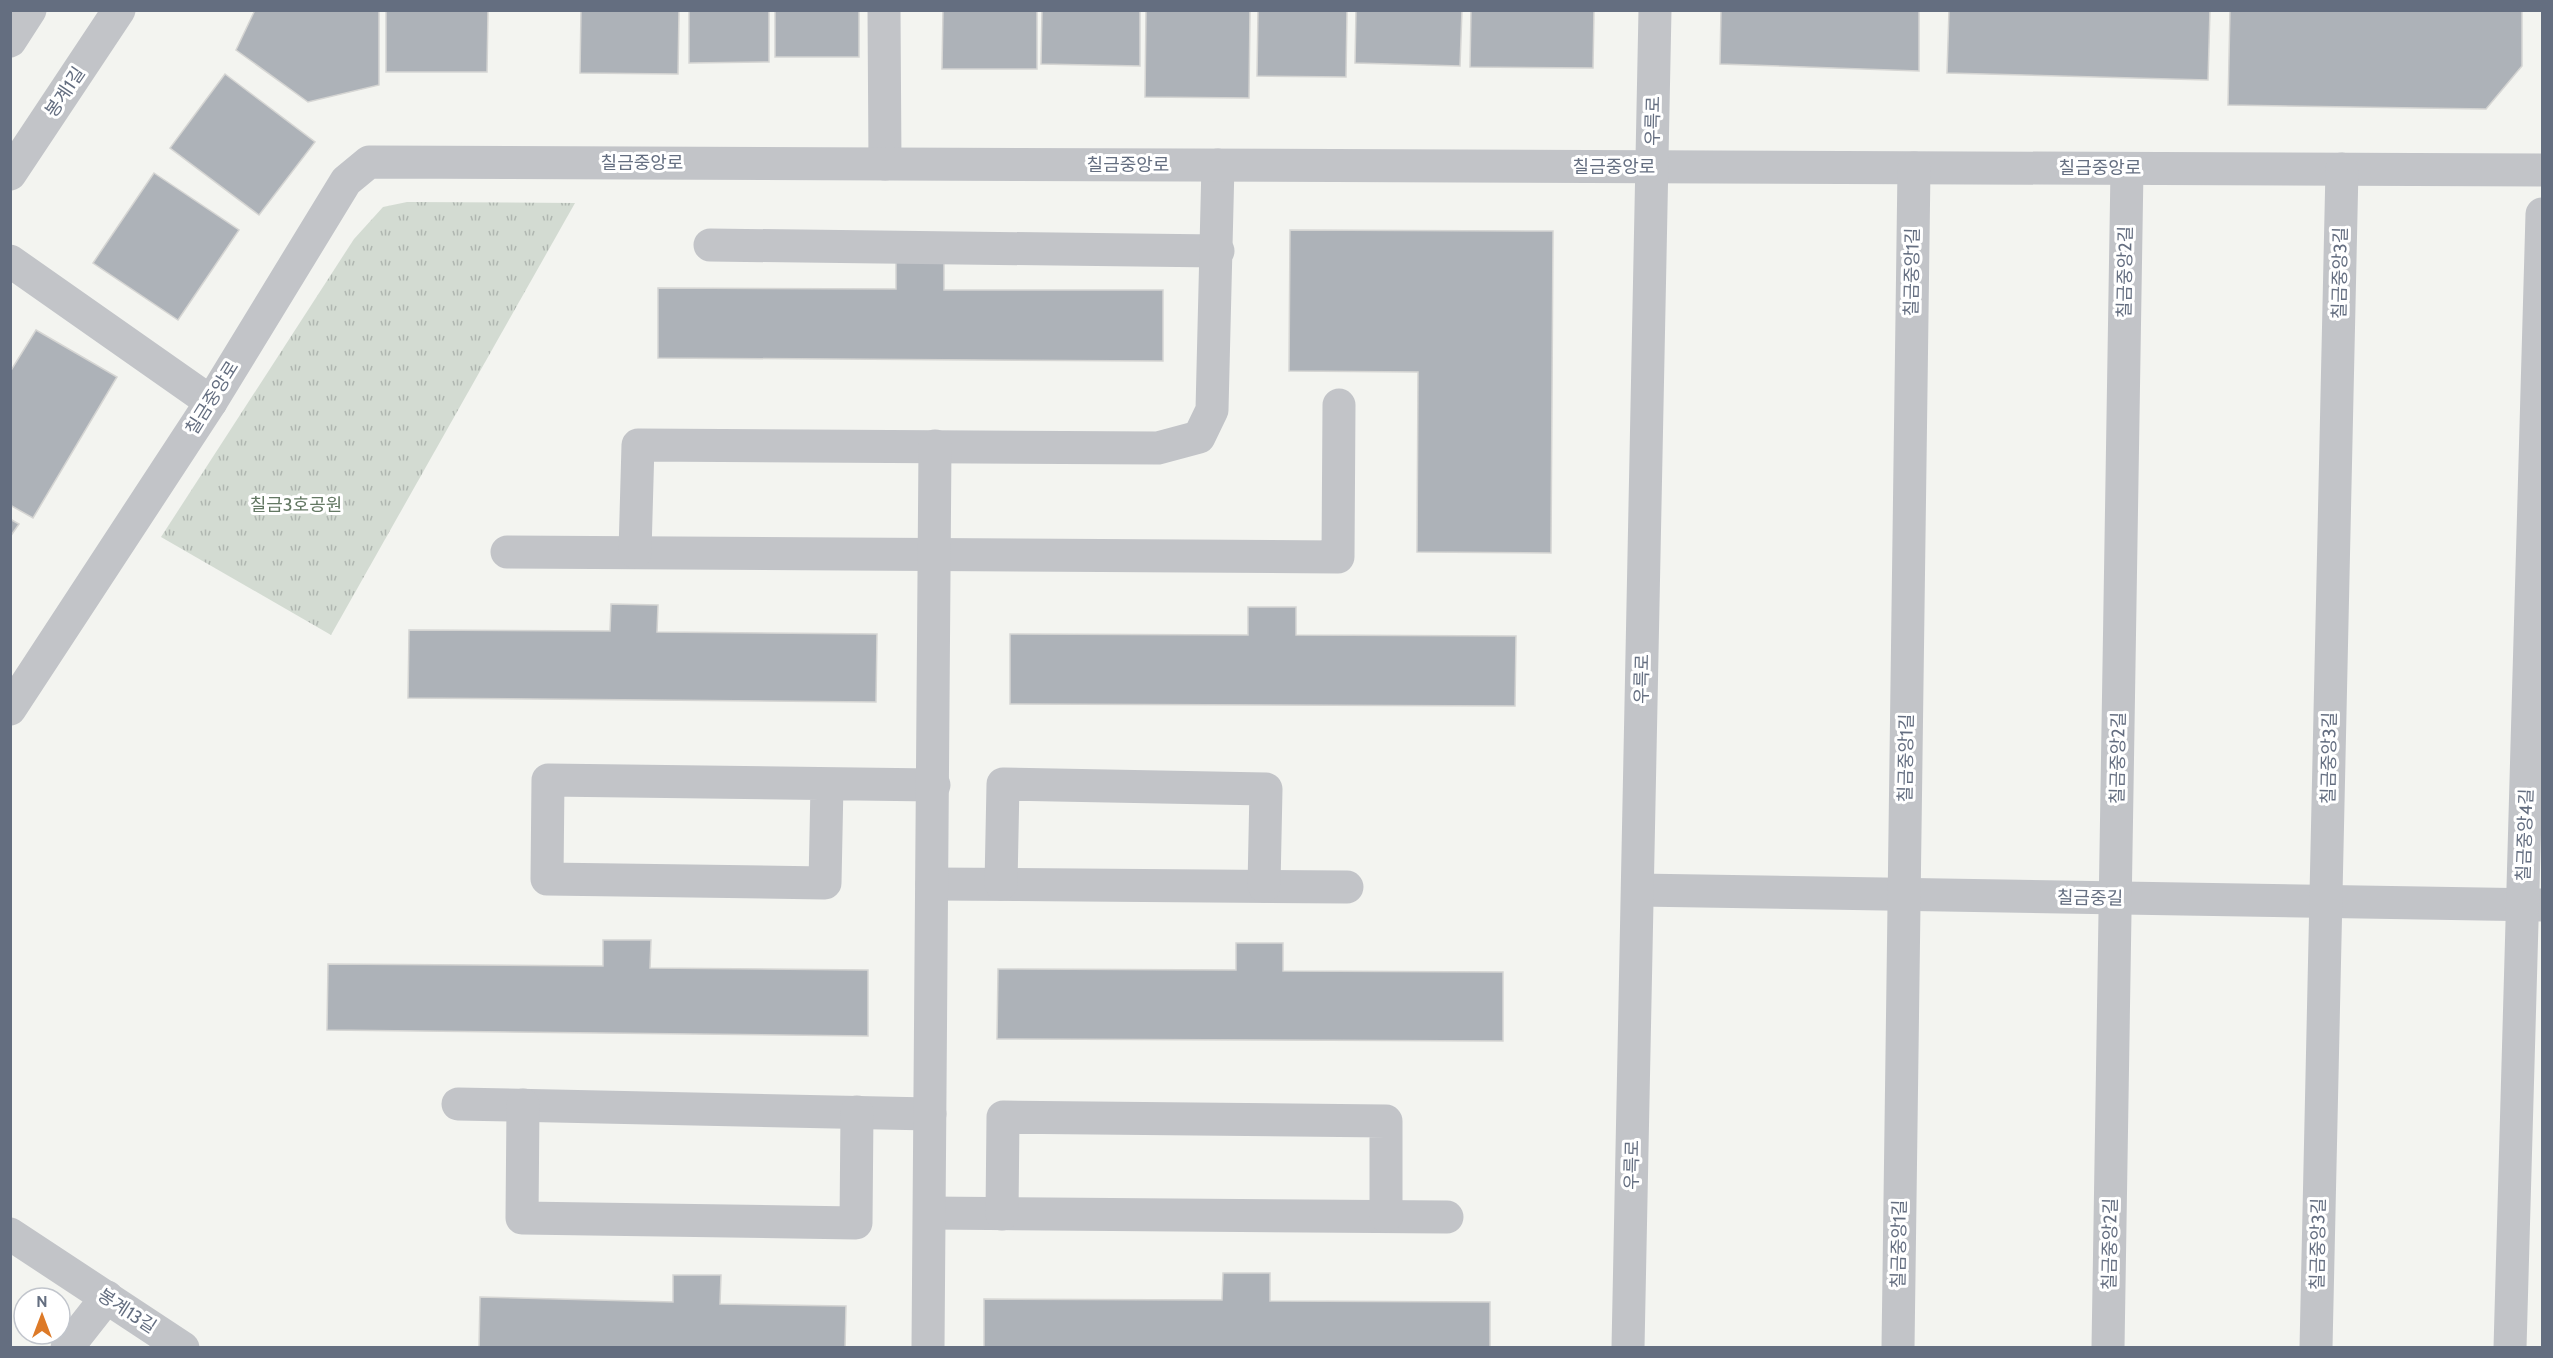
<svg xmlns="http://www.w3.org/2000/svg" width="2553" height="1358" viewBox="0 0 2553 1358" font-family="Cabin,'Noto Sans KR',sans-serif">
  <style>
    .park { fill: url(#park-tufts) }
    .building { fill: #adb2b8; stroke: #d5d5d3; stroke-width: 1.5 }
    .lines { fill: none; stroke-linecap: round; stroke-linejoin: round }
    .minor { stroke: #c2c4c8; stroke-width: 33 }
    .labels { text-anchor: middle; dominant-baseline: central; stroke-width: 6; stroke-linejoin: round; paint-order: stroke }
    .street-label { font-size: 18px; fill: #646e80; stroke: #fff }
    .park-label { font-size: 18px; fill: #637863; stroke: #fff }
  </style>
  <defs>
    <pattern id="park-tufts" width="24" height="20" patternUnits="userSpaceOnUse" patternTransform="scale(1.5)"><rect width="24" height="20" fill="#d3dbd2"/><path d="M3 7l-1-3M5 7V3M7 7l1-3M15 17l-1-3M17 17v-4M19 17l1-3" fill="none" stroke="#afb6b0"/></pattern>
  </defs>
  <rect width="100%" height="100%" fill="#f3f4f0"/>
  <!-- park -->
  <polygon class="park" points="407,202 575,203 331,635 161,537 354,239 383,207"/>
  <!-- building -->
  <g class="building">
    <polygon points="255,10 379,10 379,85 308,102 236,50"/>
    <polygon points="386,10 488,10 487,72 386,72"/>
    <polygon points="581,10 679,10 678,74 580,73"/>
    <polygon points="689,10 769,10 769,62 689,63"/>
    <rect x="775" y="10" width="84" height="47"/>
    <polygon points="943,10 1037,10 1037,69 942,69"/>
    <polygon points="1042,10 1140,10 1140,66 1041,64"/>
    <polygon points="1146,10 1250,10 1249,98 1145,97"/>
    <polygon points="1258,10 1347,10 1346,77 1257,76"/>
    <polygon points="1356,10 1462,10 1460,66 1355,63"/>
    <polygon points="1471,10 1594,10 1593,68 1470,67"/>
    <polygon points="1721,10 1919,10 1919,71 1720,64"/>
    <polygon points="1949,10 2210,10 2208,80 1947,73"/>
    <polygon points="2230,10 2522,10 2522,66 2486,109 2228,105"/>
    <polygon points="225,74 315,142 259,215 170,148"/>
    <polygon points="154,173 239,230 178,320 93,263"/>
    <polygon points="1290,230 1553,231 1551,553 1417,552 1418,372 1289,371"/>
    <polygon points="896,262 944,262 944,290 1163,290 1163,361 658,358 658,288 896,289"/>
    <polygon points="36,330 117,377 33,518 10,505 10,372"/>
    <polygon points="10,519 19,524 10,537"/>
    <polygon points="611,604 658,605 657,632 877,634 876,702 408,698 409,630 610,631"/>
    <polygon points="1248,607 1296,607 1296,635 1516,636 1515,706 1010,704 1010,634 1248,635"/>
    <polygon points="603,940 651,940 650,968 868,970 868,1036 327,1030 328,964 603,966"/>
    <polygon points="1236,943 1283,943 1283,971 1503,972 1503,1041 997,1039 998,969 1236,970"/>
    <polygon points="1223,1273 1270,1273 1270,1301 1490,1302 1490,1348 984,1348 984,1299 1222,1300"/>
    <polygon points="673,1275 721,1275 720,1304 846,1306 845,1348 479,1348 480,1297 673,1302"/>
  </g>
  <g class="lines">
    <!-- minor -->
    <g class="minor">
      <polyline points="884,10 885,164"/>
      <polyline points="10,41 30,10"/>
      <polyline points="10,174 119,10"/>
      <polyline points="710,245 1218,251"/>
      <polyline points="10,261 211,402"/>
      <polyline points="507,552 1338,557 1339,405"/>
      <polyline points="635,552 638,445 1158,448 1199,437 1212,410 1218,165"/>
      <polyline points="10,709 211,402 346,181 369,162 2542,170"/>
      <polyline points="827,784 825,883 547,879 548,780 934,785"/>
      <polyline points="932,884 1347,887"/>
      <polyline points="1001,884 1003,784 1266,789 1264,886"/>
      <polyline points="1638,890 2542,905"/>
      <polyline points="458,1104 930,1114"/>
      <polyline points="523,1105 522,1218 856,1223 857,1112"/>
      <polyline points="930,1213 1447,1217"/>
      <polyline points="1002,1214 1003,1117 1386,1121 1386,1216"/>
      <polyline points="10,1234 183,1348"/>
      <polyline points="67,1348 107,1297"/>
      <polyline points="928,1348 935,446"/>
      <polyline points="1628,1348 1655,10"/>
      <polyline points="1898,1348 1914,168"/>
      <polyline points="2108,1348 2127,169"/>
      <polyline points="2316,1348 2342,169"/>
      <polyline points="2510,1348 2542,214"/>
    </g>
  </g>
  <g class="labels">
    <!-- street labels -->
    <g class="street-label">
      <text transform="translate(65 92) rotate(-56)">봉계1길</text>
      <text transform="translate(1653 121) rotate(-89)">우륵로</text>
      <text x="642" y="163">칠금중앙로</text>
      <text x="1128" y="165">칠금중앙로</text>
      <text x="1614" y="167">칠금중앙로</text>
      <text x="2100" y="168">칠금중앙로</text>
      <text transform="translate(1912 272) rotate(-89)">칠금중앙1길</text>
      <text transform="translate(2125 272) rotate(-89)">칠금중앙2길</text>
      <text transform="translate(2340 273) rotate(-89)">칠금중앙3길</text>
      <text transform="translate(212 398) rotate(-58)">칠금중앙로</text>
      <text transform="translate(1642 679) rotate(-89)">우륵로</text>
      <text transform="translate(1906 758) rotate(-89)">칠금중앙1길</text>
      <text transform="translate(2118 758) rotate(-89)">칠금중앙2길</text>
      <text transform="translate(2329 758) rotate(-89)">칠금중앙3길</text>
      <text transform="translate(2525 835) rotate(-88)">칠금중앙4길</text>
      <text transform="translate(2090 898) rotate(1)">칠금중길</text>
      <text transform="translate(1632 1165) rotate(-89)">우륵로</text>
      <text transform="translate(1899 1244) rotate(-89)">칠금중앙1길</text>
      <text transform="translate(2110 1244) rotate(-89)">칠금중앙2길</text>
      <text transform="translate(2318 1244) rotate(-89)">칠금중앙3길</text>
      <text transform="translate(127 1311) rotate(33)">봉계13길</text>
    </g>
    <!-- park labels -->
    <g class="park-label">
      <text x="296" y="505">칠금3호공원</text>
    </g>
  </g>
  <!-- border -->
  <rect width="2553" height="1358" fill="none" stroke="#646e80" stroke-width="24"/>
  <!-- north arrow -->
  <g transform="translate(42 1316)"><circle r="28" fill="#ffffff" stroke="#c1c5cc" stroke-width="1.5"/>
  <path d="M0-4.5L10 22L0 15L-10 22Z" fill="#dd7a28"/>
  <text y="-9" font-size="16" font-weight="bold" text-anchor="middle" fill="#646e80">N</text>
  </g>
</svg>
